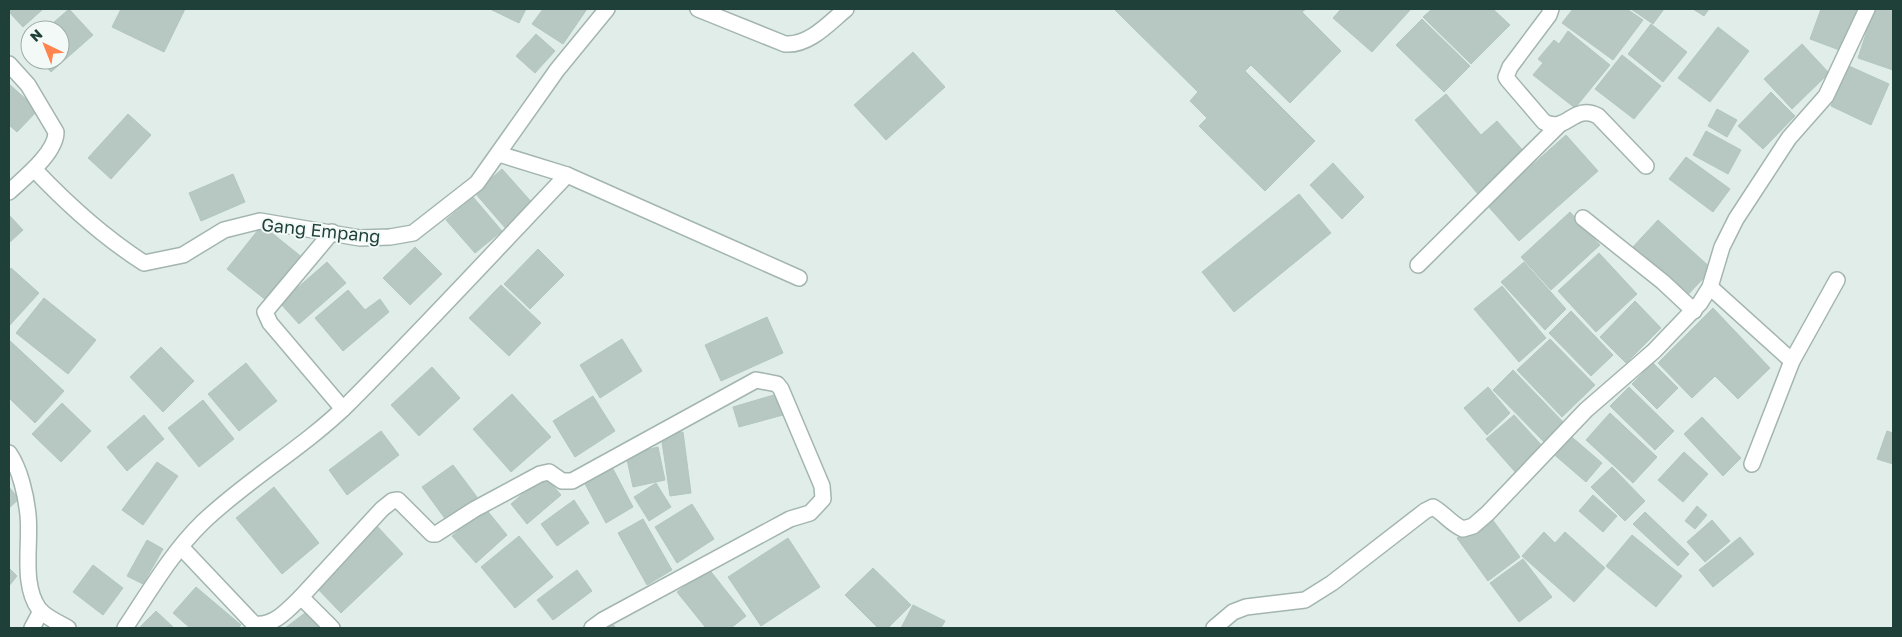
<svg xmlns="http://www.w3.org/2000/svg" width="1902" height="637" viewBox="0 0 1902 637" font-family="'Golos Text',sans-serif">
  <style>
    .building { fill: #b6c8c1; stroke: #b2c7c0 }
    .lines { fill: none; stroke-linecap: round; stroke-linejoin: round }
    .minor-casing { stroke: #a3b5b0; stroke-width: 18 }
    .minor { stroke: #fff; stroke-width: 15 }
    .labels { text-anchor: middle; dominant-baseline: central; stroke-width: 4; stroke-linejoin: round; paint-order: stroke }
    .street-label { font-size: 18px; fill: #1f3f39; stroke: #f2f9f6 }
  </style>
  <rect width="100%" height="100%" fill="#e1ede8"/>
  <!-- building -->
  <g class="building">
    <polygon points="9,9 43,9 23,27 9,12"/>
    <polygon points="69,9 93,35 51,72 40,60 60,60 60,30 45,30"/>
    <polygon points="121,9 185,9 164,52 112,27"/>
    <polygon points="490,9 526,9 519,23"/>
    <polygon points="543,9 587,9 563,44 532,24"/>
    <polygon points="1114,9 1306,9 1302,12 1341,51 1290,103 1251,65 1245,71 1315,141 1265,191 1199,126 1207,118 1190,101 1198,92"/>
    <polygon points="1341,9 1411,9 1372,52 1333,18"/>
    <polygon points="1432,9 1493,9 1510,25 1471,64 1423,17"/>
    <polygon points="1573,9 1627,9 1643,20 1613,60 1562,23"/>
    <polygon points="1631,9 1664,9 1653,24"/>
    <polygon points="1693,9 1709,9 1704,16"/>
    <polygon points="1821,9 1857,9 1842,51 1810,39"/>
    <polygon points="1874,9 1893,9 1893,70 1858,58"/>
    <polygon points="1422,19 1470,66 1444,92 1396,45"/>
    <polygon points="1651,24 1687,52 1663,82 1628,54"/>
    <polygon points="1718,27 1749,51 1710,102 1678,78"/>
    <polygon points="1568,31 1610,65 1575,108 1533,75 1543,63 1538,59 1554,40 1559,44"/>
    <polygon points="536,34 555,51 535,73 516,56"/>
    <polygon points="1802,44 1829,73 1792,109 1764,79"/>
    <polygon points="913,52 945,87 886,140 854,105"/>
    <polygon points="1622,55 1661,86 1634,119 1595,89"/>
    <polygon points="1849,66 1889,84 1871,125 1831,106"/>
    <polygon points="9,84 38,110 17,132 9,125"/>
    <polygon points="1771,92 1795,116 1763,149 1738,126"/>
    <polygon points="1446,94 1481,135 1497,121 1526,154 1478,194 1415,120"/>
    <polygon points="1717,109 1737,120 1727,137 1708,126"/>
    <polygon points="128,114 151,135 111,179 88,158"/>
    <polygon points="1706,131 1741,150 1728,174 1693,155"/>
    <polygon points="1566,135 1598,171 1519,241 1487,205"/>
    <polygon points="1686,157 1730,189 1713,212 1669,179"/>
    <polygon points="1333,163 1364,197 1342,219 1310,185"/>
    <polygon points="502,169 535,206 507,230 475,193"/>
    <polygon points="233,174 245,202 201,221 189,193"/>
    <polygon points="1299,194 1331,233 1234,312 1202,272"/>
    <polygon points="473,197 502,231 475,253 446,220"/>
    <polygon points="1570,212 1600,245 1551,290 1521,257"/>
    <polygon points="9,215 23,230 9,243"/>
    <polygon points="1658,220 1712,269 1684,299 1631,249"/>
    <polygon points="262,225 303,258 267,301 227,269"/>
    <polygon points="415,247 442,274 410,305 383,278"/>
    <polygon points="538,249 564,275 530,309 504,284"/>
    <polygon points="1599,253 1637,294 1596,332 1558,291"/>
    <polygon points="327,262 346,283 299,324 280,303"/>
    <polygon points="1524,262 1566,309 1545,330 1501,282"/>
    <polygon points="11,268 39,293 9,326 9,271"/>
    <polygon points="501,285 541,323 509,356 469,318"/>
    <polygon points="1502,286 1546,338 1519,362 1474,309"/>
    <polygon points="348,290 365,310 380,299 389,312 343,351 315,318"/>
    <polygon points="44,298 96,340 68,374 16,333"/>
    <polygon points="1635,301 1661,328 1626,363 1600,337"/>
    <polygon points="1713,308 1770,368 1738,399 1715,376 1692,398 1658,363"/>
    <polygon points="1571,311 1613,355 1591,376 1549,333"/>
    <polygon points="767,317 783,353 721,381 705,345"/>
    <polygon points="622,339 642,371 600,398 580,365"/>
    <polygon points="1550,339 1595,385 1562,417 1517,370"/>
    <polygon points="9,340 64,391 35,423 9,398"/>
    <polygon points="161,347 194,381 163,412 130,377"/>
    <polygon points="246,363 277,401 239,431 208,394"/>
    <polygon points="1653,363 1678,388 1657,409 1632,384"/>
    <polygon points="432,367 460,398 419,436 391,405"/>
    <polygon points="1513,370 1568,427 1548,446 1493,390"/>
    <polygon points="1488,387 1510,413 1487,435 1464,408"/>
    <polygon points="1629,387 1674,431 1655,450 1610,406"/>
    <polygon points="512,394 551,437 511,472 473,429"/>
    <polygon points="777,394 783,415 739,427 733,407"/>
    <polygon points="593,396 615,431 575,457 553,421"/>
    <polygon points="203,400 234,439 199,467 168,428"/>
    <polygon points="62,403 91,431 61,462 32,434"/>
    <polygon points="1610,413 1657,457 1633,483 1586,440"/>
    <polygon points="144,415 164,439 127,471 107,447"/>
    <polygon points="1514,415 1545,449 1517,474 1486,439"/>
    <polygon points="1702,417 1741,458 1723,476 1684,434"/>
    <polygon points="381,431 399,455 347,495 329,470"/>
    <polygon points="1887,431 1893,433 1893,464 1877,459"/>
    <polygon points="683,432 691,493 670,496 661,435"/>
    <polygon points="1566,432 1602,463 1586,482 1550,451"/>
    <polygon points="658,447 665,480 633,487 626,455"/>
    <polygon points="1684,452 1708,474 1683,502 1658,480"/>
    <polygon points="157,462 178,476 143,525 122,510"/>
    <polygon points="453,465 477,497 446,520 422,487"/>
    <polygon points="612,467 633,507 606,523 584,482"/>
    <polygon points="1612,467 1645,501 1625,521 1591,487"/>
    <polygon points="544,475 561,495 527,524 511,504"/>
    <polygon points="656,483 671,507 649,521 634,497"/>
    <polygon points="9,487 19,499 9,508"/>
    <polygon points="274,487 319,543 282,574 236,518"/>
    <polygon points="1593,495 1617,516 1603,532 1579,511"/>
    <polygon points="574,500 589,523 557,546 541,524"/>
    <polygon points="692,504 714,539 677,563 655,527"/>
    <polygon points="1697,506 1707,515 1695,529 1685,521"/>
    <polygon points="485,508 507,535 476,563 452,536"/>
    <polygon points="1645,512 1689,554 1678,566 1633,524"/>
    <polygon points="1489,515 1520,557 1488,581 1457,538"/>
    <polygon points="643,519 672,570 647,585 618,533"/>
    <polygon points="1712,520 1730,541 1705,562 1687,542"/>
    <polygon points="376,525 403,554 341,613 314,585"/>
    <polygon points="1544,532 1555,543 1565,532 1605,568 1574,602 1522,556"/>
    <polygon points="1632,535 1682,576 1656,607 1606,566"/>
    <polygon points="519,536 553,577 515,608 481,567"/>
    <polygon points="1740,537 1754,554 1713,587 1699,570"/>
    <polygon points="788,538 820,587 761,626 728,577"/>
    <polygon points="147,540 163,549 143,584 127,576"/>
    <polygon points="1523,559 1552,597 1519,622 1490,583"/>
    <polygon points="93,565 123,588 103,615 73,592"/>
    <polygon points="9,568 17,576 9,586"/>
    <polygon points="708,568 746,616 731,628 706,628 677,592"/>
    <polygon points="873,568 911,605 888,628 878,628 845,595"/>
    <polygon points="577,570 592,591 553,620 537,600"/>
    <polygon points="196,587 241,625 238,628 190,628 173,613"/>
    <polygon points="913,605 945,621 941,628 901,628"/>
    <polygon points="309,610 320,628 285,628"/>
    <polygon points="156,611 174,628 139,628"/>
    <polygon points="609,620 616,628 600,628"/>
  </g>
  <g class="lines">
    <!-- minor casing -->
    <g class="minor-casing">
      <g id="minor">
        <path d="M698 9 785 44C809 46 829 23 846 9"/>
        <path d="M1551 9 1549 15 1510 67 1506 77 1508 80 1544 122C1567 134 1573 103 1598 116L1646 166"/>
        <path d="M9 64 28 85 56 132C56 153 24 178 9 192"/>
        <polyline points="499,154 567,175 799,278"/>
        <path d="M34 169C68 205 102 236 144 263L183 255 224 230 260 221 360 238 390 237 413 233 477 183 557 70 607 9"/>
        <polyline points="1583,218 1663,282 1694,311"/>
        <polyline points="332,232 265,312 270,323 343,409"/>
        <polyline points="1418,265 1559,125"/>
        <polyline points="1710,287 1792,361"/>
        <path d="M9 453C20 469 26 495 28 515 31 544 21 584 39 609 45 617 59 623 68 628"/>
        <polyline points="1752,464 1792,361 1837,280"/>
        <path d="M181 547 254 624C273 627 288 610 301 597L332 628"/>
        <polyline points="301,597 382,509 392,501 398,500 432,534 436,534 475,509 540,474 549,472 562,481 572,481 756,380 777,384 781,389 822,486 823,499 810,513 790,519 603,620 592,628"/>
        <polyline points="32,628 41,611"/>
        <path d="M125 628C149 592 172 552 203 522 248 479 303 448 347 405 422 330 494 252 567 175"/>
        <path d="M1214 628 1233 612 1246 607 1305 600 1332 583 1425 511 1433 507C1445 514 1451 524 1463 529L1473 526 1488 513 1586 410 1654 351 1700 303 1710 287 1722 247 1736 219 1789 138 1826 96 1867 9"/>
      </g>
    </g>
    <!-- minor -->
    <use href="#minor" class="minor"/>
  </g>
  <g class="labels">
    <!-- street labels -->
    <g class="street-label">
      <text transform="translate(321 230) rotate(6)">Gang Empang</text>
    </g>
  </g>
  <!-- border -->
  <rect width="1902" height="637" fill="none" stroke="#1f3f39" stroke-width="20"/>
  <!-- north arrow -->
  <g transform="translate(45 45) rotate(317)"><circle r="24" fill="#f2f9f6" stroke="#9eafaa"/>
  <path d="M0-4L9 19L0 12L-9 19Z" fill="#ff844d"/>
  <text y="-8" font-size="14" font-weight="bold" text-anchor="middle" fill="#1f3f39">N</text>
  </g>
</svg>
